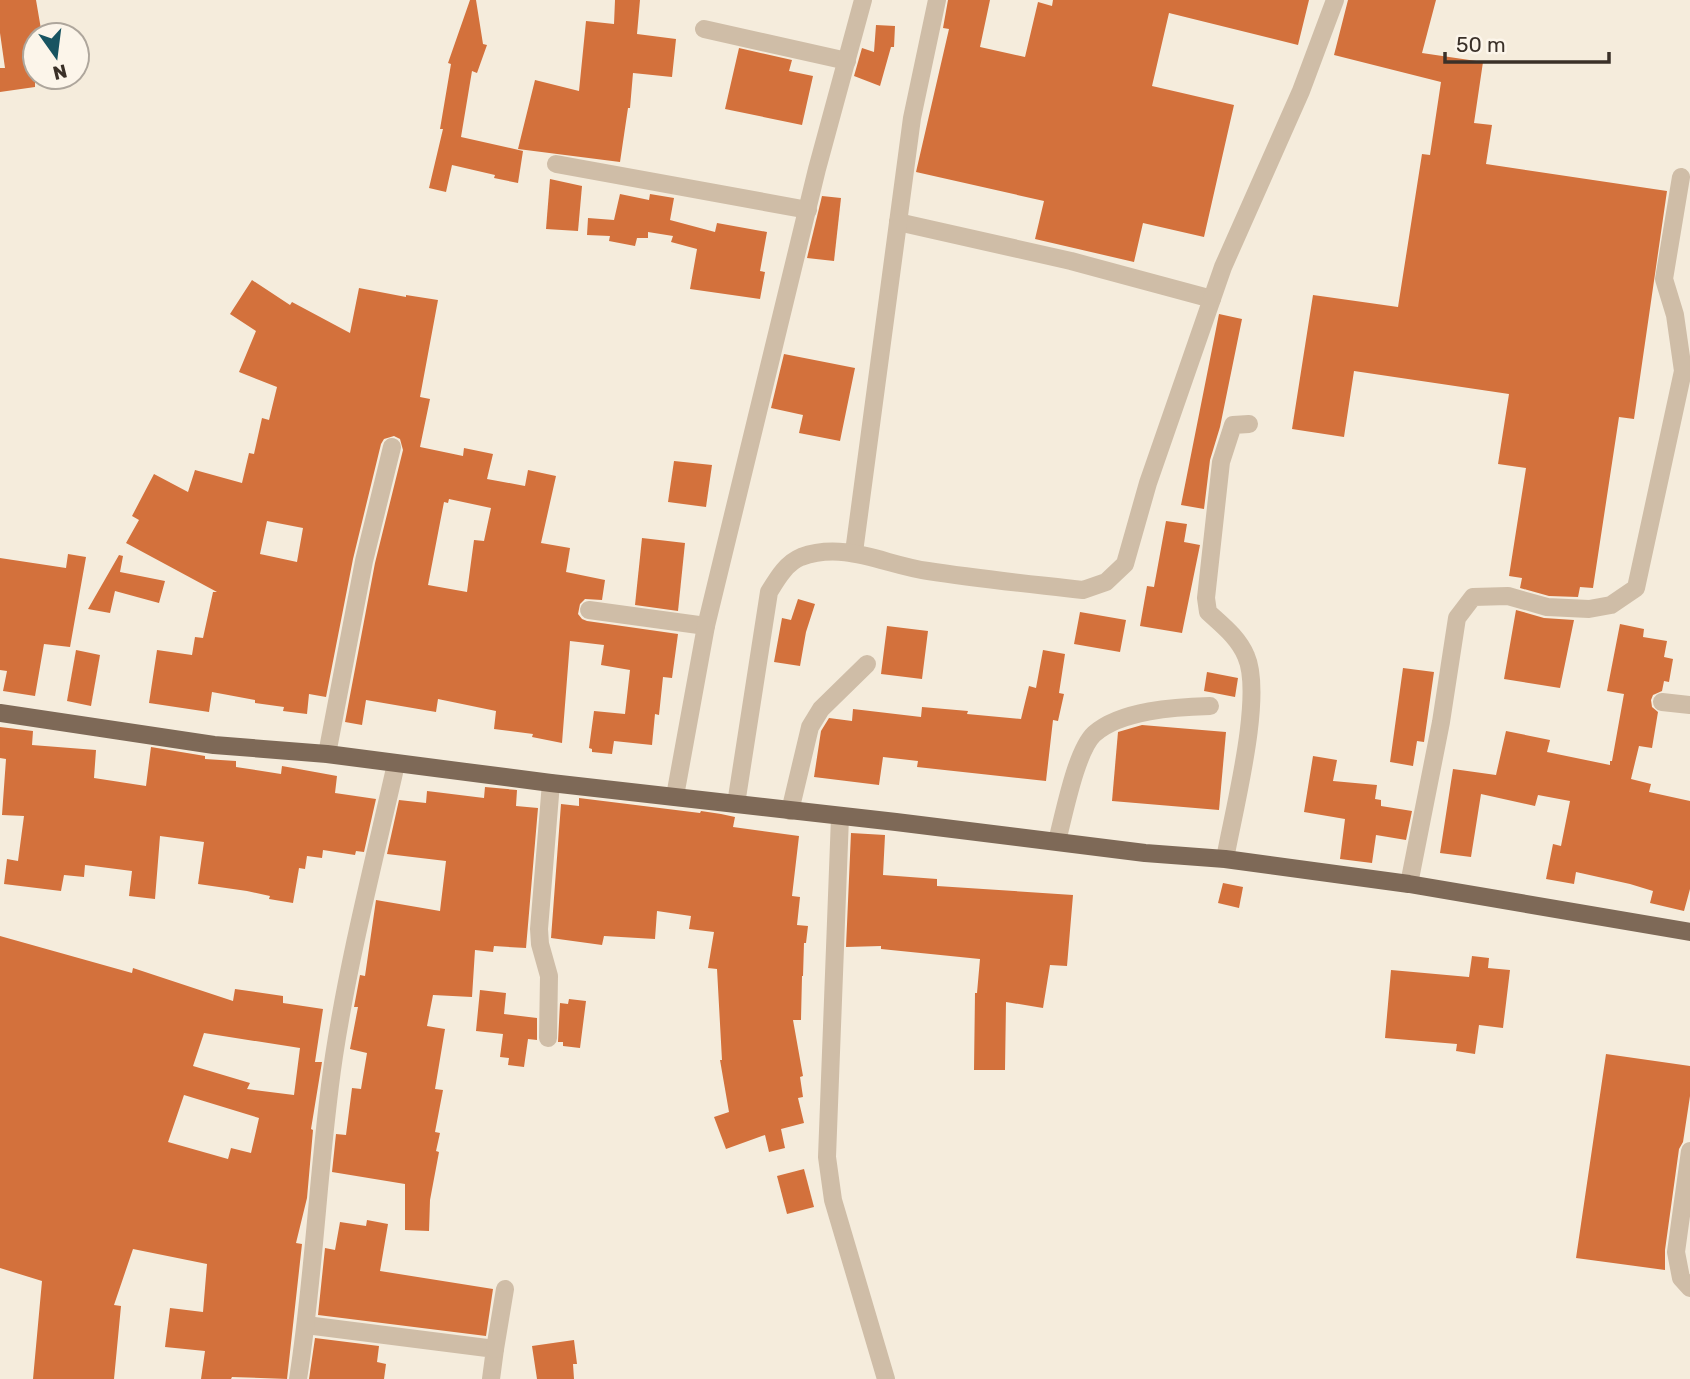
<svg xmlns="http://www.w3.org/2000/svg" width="1690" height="1379" viewBox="0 0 1690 1379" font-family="Rubik,sans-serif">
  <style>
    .building { fill: #d3713c; fill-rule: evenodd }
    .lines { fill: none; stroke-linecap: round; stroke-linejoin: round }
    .minor { stroke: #cfbda7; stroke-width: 18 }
    .major { stroke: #7e6957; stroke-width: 18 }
  </style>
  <rect width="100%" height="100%" fill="#f5ecdc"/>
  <!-- building -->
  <g class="building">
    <polygon points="0,0 36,0 42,35 35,35 35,87 0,92 0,68 5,68 0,33"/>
    <polygon points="470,0 476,0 483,44 487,45 477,73 472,71 461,137 523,151 518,183 494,178 495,175 452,165 446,192 429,188 443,129 440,129 451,64 448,63"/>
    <polygon points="615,0 640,0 637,34 676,39 672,77 633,73 630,108 628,108 620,162 518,149 535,80 579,91 586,21 614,24"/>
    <polygon points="948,0 990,0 980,47 1025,57 1038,2 1052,6 1053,0 1309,0 1298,45 1169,13 1152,86 1234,105 1204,237 1143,223 1134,262 1035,239 1044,201 916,172 949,29 943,28"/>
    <polygon points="1348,0 1436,0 1422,53 1483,62 1474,123 1492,125 1486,164 1667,191 1634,419 1619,417 1593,588 1580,587 1578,597 1549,596 1520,588 1522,578 1509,576 1526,468 1498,464 1509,394 1354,371 1344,437 1292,429 1313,295 1398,307 1422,154 1430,155 1441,82 1334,55"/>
    <polygon points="876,25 895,26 894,47 891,47 880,86 854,76 862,48 874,52"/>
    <polygon points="739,48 792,60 789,71 813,76 802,125 725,109"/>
    <polygon points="550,179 582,186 578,231 546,229"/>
    <polygon points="620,194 649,200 650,194 674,198 670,220 715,232 717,223 767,232 760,271 765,272 760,299 690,289 697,249 671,242 673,236 648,232 648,238 637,238 635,246 609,241 610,236 587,235 588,218 614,220"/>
    <polygon points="822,196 841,198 834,261 807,258"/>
    <path d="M252 280 290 305 292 302 350 333 359 288 406 297V295L438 300 420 397 430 399 420 447 463 456 464 448 493 454 487 479 525 486 528 470 556 476 541 543 570 548 566 572 605 580 602 600 585 599 580 604 578 614 582 619 587 621 678 634 672 678 663 677 659 715 655 714 652 745 614 741 612 754 592 752V749L589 748 594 711 625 714 630 670 601 665 604 645 570 641 562 743 532 737 533 734 494 729 496 711 438 699 436 712 366 700 362 725 345 722 375 563 403 450 400 439 394 436 384 439 381 444 353 559 326 697 309 694 307 714 283 711 284 707 255 703V700L212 692 209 712 149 703 157 650 192 655 195 637 203 638 213 592H217L126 543 139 520 132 516 154 474 188 492 195 470 242 483 249 453 254 454 262 418 269 420 277 387 239 372 256 331 230 314ZM449 499 491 508 484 541 474 540 467 592 428 585 444 502 448 503ZM267 521 303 528 297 562 260 554Z"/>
    <polygon points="1219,314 1242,319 1220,427 1210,460 1204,509 1181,505"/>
    <polygon points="784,354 855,368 840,441 799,433 803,415 771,408"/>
    <polygon points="674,461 712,465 706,507 668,502"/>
    <polygon points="1166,521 1187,524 1184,542 1200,545 1182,633 1140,626 1147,586 1154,587"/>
    <polygon points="642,538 685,543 678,611 635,605"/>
    <polygon points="68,554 86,557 70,647 44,644 35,696 3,691 7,671 0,670 0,558 66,568"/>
    <polygon points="119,555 123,556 120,572 165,581 159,603 115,591 110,613 88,609"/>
    <polygon points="798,599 815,604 806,632 800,666 774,662 782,618 791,620"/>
    <polygon points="1516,610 1544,618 1574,620 1560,688 1504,679"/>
    <polygon points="1080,612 1126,620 1120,652 1074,644"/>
    <polygon points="1620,624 1644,629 1643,637 1667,641 1664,657 1673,659 1669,682 1664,681 1662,691 1653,695 1651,700 1652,707 1658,712 1652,748 1639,746 1631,779 1651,784 1649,792 1690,801 1690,889 1684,911 1650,903 1653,891 1630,884 1576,872 1574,884 1546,879 1553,844 1561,846 1570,801 1538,795 1535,806 1481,794 1471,857 1440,853 1453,769 1496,775 1506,731 1550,740 1547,752 1610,765 1610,761 1612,761 1624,694 1607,691"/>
    <polygon points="887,626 928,631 922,679 881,674"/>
    <polygon points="76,650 100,655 91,706 67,701"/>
    <polygon points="1043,650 1065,654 1059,693 1064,694 1058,721 1053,720 1046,781 917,767 918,761 883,757 879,785 814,777 821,731 829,718 852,721 853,709 921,717 922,707 968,711 967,714 1021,719 1029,686 1036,688"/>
    <polygon points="1403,668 1434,672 1424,742 1417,741 1413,766 1390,762"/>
    <polygon points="1207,672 1238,678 1235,697 1204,691"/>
    <polygon points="1142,725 1226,732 1219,810 1112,801 1118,732"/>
    <polygon points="0,727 33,731 32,745 96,750 94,778 146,786 151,747 205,756 205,759 236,761 236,767 281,774 282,766 337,776 335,793 376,799 364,852 356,851 355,855 323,850 322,858 307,856 305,869 299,868 293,903 269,899 270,896 247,891 198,884 204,842 160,836 155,899 129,896 132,871 85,865 84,877 64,875 61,891 4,884 7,859 18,861 24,816 2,815 6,759 0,758"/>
    <polygon points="1313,756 1337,760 1333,781 1377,785 1375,799 1381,800 1381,806 1412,811 1406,840 1376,835 1372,863 1340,859 1345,819 1304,812"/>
    <polygon points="485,787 517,790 516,806 538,808 526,948 494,946 493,952 475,950 472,997 433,995 427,1026 445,1029 435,1089 443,1090 435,1132 440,1133 436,1151 439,1152 430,1200 429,1231 405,1230 405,1184 332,1172 336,1134 346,1135 352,1088 361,1089 367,1053 350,1049 358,1007 354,1007 360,975 365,976 376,900 440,911 446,861 387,854 399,800 426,803 427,791 484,798"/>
    <polygon points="579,798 700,813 701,811 721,814 735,817 733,827 799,836 792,896 800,897 797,925 808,926 806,943 804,943 803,976 802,976 801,1020 793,1020 803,1076 800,1077 803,1097 798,1098 804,1123 781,1129 785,1148 769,1152 765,1135 726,1149 714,1117 729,1112 720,1060 722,1060 717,969 708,968 714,932 689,929 691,916 657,911 655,939 604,936 602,945 551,938 561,804 579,806"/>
    <polygon points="851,833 885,835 883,875 937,879 937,886 1073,895 1067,966 1050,965 1043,1008 1006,1002 1005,1070 974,1070 975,993 977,993 980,959 881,949 881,946 846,947"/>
    <polygon points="1223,883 1243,887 1239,908 1218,903"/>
    <path d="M0 936 132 973 133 968 233 1001 235 989 283 996V1003L323 1009 315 1062H322L311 1129 313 1130 307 1198 296 1243 302 1244 287 1379 232 1377 231 1379H201L205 1351 165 1347 170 1308 203 1312 207 1264 133 1249 114 1305 121 1306 114 1379H33L42 1281 0 1268ZM204 1033 300 1048 294 1095 247 1089 250 1083 193 1066ZM184 1095 259 1118 251 1153 231 1148 228 1159 168 1142Z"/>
    <polygon points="1472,956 1489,958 1488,968 1510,970 1503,1028 1479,1025 1475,1054 1456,1051 1457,1044 1385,1038 1391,970 1469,977"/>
    <polygon points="480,990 506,993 504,1014 537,1018 537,1040 528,1039 524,1067 508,1065 509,1058 500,1057 503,1034 476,1031"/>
    <polygon points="569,999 586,1001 580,1048 563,1046 563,1042 558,1042 560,1003 568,1004"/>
    <polygon points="1606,1054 1690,1066 1690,1096 1683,1142 1679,1149 1665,1250 1665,1270 1576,1258"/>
    <polygon points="804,1169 814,1207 787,1214 777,1176"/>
    <polygon points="367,1220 388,1224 380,1271 493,1289 486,1336 318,1315 325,1248 335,1250 340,1222 366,1226"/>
    <polygon points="315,1338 379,1346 377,1362 386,1364 384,1379 309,1379"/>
    <polygon points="574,1340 577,1364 573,1364 574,1379 537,1379 532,1346"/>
  </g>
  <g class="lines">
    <!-- minor -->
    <g class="minor">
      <polyline points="704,29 847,61"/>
      <polyline points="556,164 808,210"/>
      <polyline points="898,222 1071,261 1212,299"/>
      <polyline points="854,552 912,118 937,0"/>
      <polyline points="589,610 706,626"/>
      <polyline points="1662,702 1690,705"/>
      <polyline points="327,754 364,561 392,447"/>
      <polyline points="675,796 706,626 817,169 863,0"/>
      <path d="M736 804 769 592C777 579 786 563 801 557 845 541 885 565 928 571 979 579 1031 584 1083 590L1106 582 1125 564 1148 483 1223 267 1301 91 1335 0"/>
      <polyline points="790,811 810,727 821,709 867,664"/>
      <polyline points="840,817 827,1157 833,1200 886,1379"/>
      <path d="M1057 841C1064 815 1076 751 1094 734 1121 710 1176 707 1210 706"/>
      <path d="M1225 859C1233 813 1264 696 1246 656 1238 637 1222 625 1208 612L1206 598 1221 462 1233 425 1249 424"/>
      <polyline points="1409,884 1441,722 1457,618 1473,597 1508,596 1547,607 1589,609 1611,605 1636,588 1683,371 1675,315 1664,279 1681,177"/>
      <polyline points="548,1038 549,976 540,944 539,929 551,783"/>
      <polyline points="1690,1151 1676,1252 1681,1278 1690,1288"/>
      <polyline points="306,1325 495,1349 491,1379"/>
      <polyline points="495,1349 505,1289"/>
      <path d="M298 1379C315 1272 318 1163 334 1056 349 958 374 861 396 764"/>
    </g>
    <!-- major -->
    <polyline class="major" points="0,713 214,745 327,754 551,783 896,822 1145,853 1225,859 1409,884 1690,932"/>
  </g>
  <!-- north arrow -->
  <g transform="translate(56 56) rotate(166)"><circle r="33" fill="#fcf5ea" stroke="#aea69c" stroke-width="2"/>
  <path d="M0-5L12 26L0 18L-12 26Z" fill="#185461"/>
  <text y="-10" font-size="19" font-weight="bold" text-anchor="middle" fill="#3a3028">N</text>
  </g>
  <!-- scale -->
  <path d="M1445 52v10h164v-10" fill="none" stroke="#3a3028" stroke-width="3.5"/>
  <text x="1456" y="52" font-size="21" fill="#3a3028" stroke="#fcf5ea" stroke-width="5" paint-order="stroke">50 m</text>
</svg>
